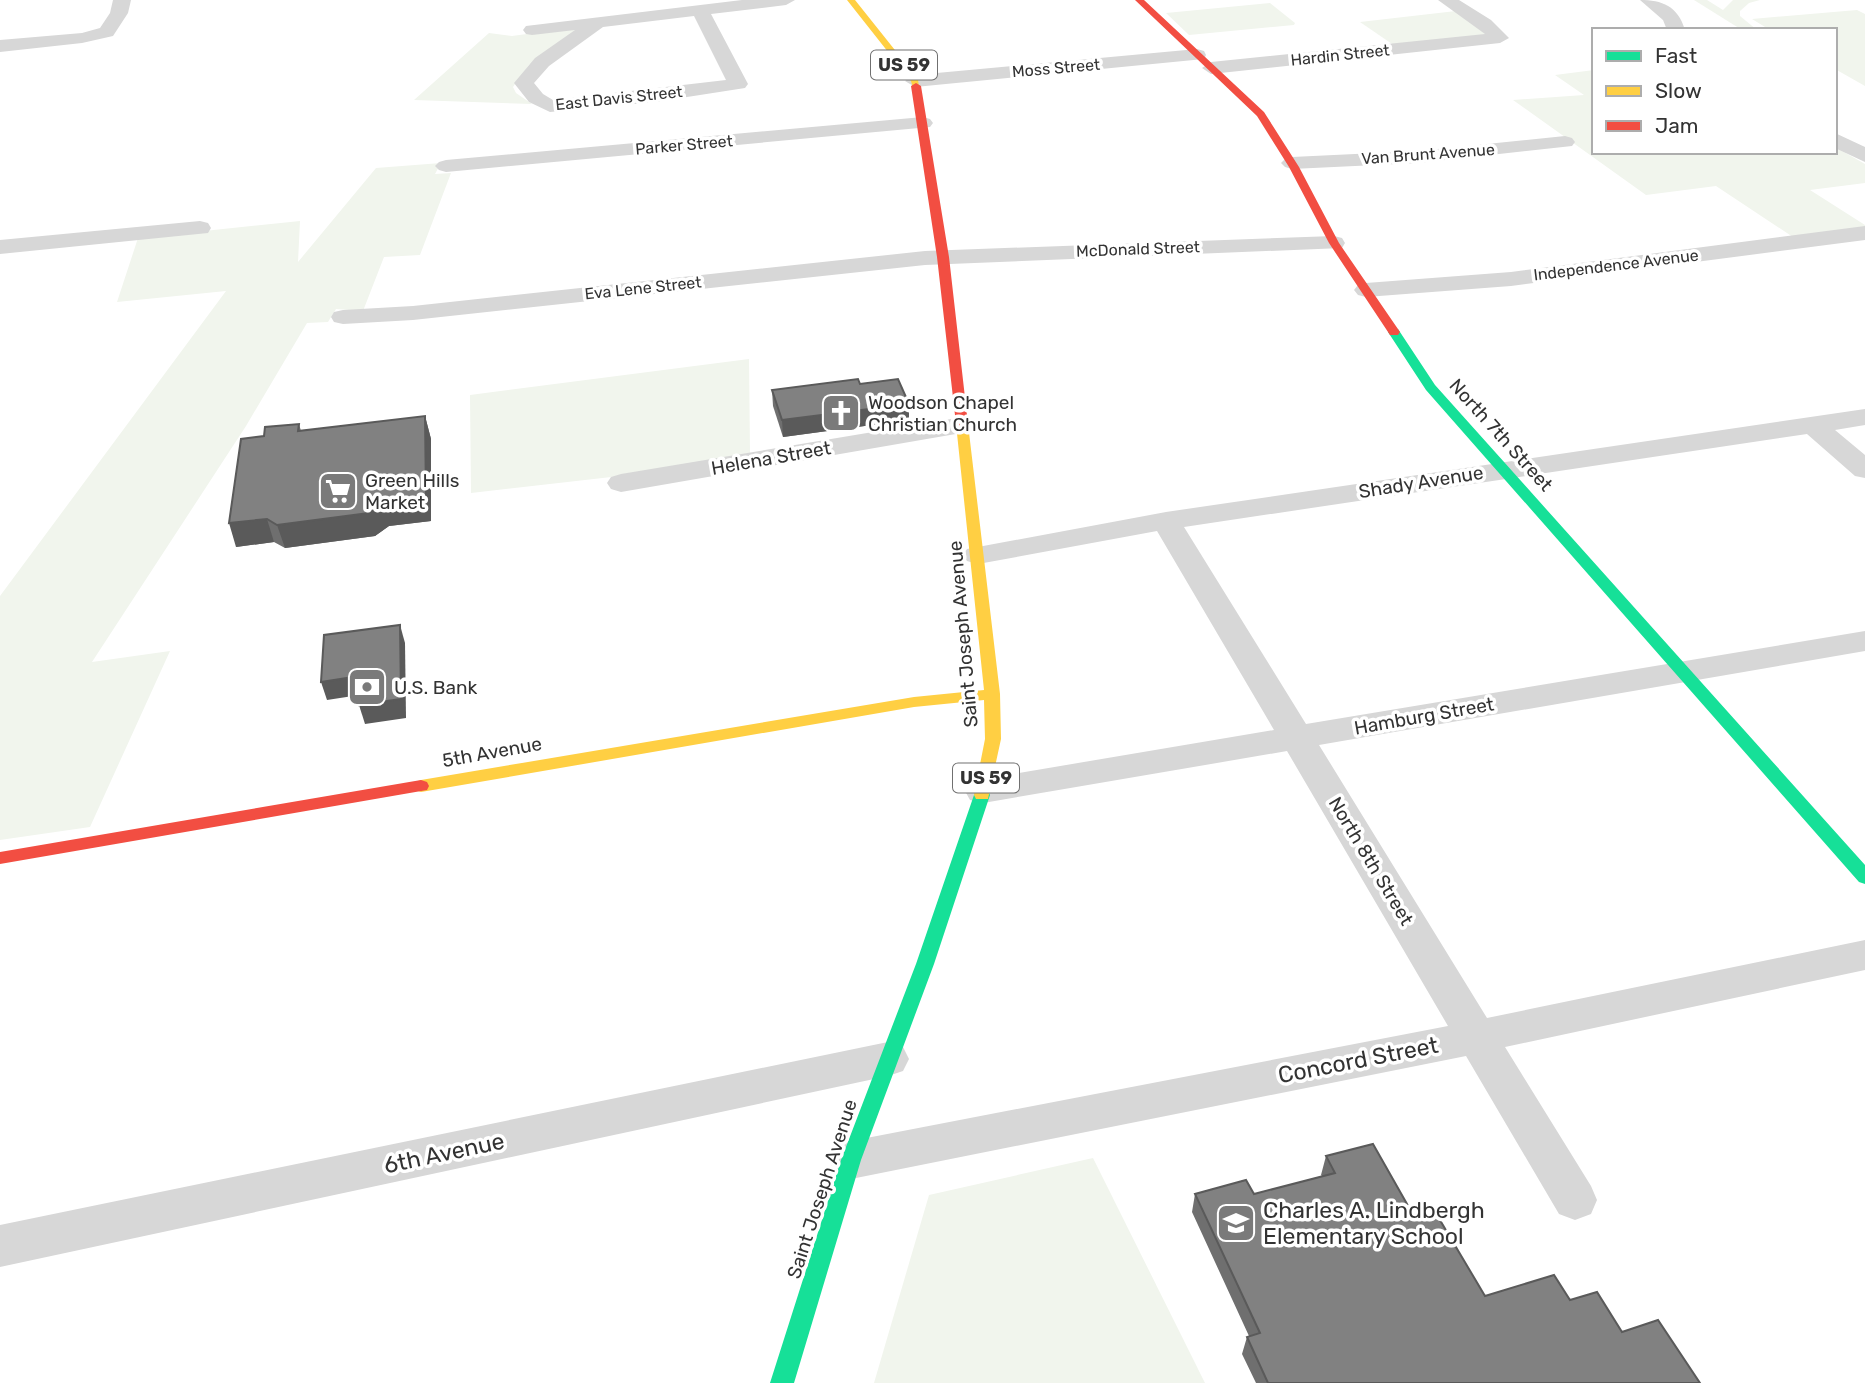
<svg xmlns="http://www.w3.org/2000/svg" width="1865" height="1383" viewBox="0 0 1865 1383" font-family="Rubik,sans-serif">
  <style>
    .green { fill: #f1f5ed }
    .lines { fill: none; stroke-linecap: round; stroke-linejoin: round }
    .street { fill: #d7d7d7; fill-rule: evenodd }
    .fast { fill: #16e098; fill-rule: evenodd }
    .slow { fill: #ffcf43; fill-rule: evenodd }
    .jam { fill: #f24e42; fill-rule: evenodd }
    .wall { fill: #6f6f6f }
    .shaded-wall { fill: #5a5a5a }
    .building { fill: #818181; stroke: #5a5a5a; stroke-width: 2 }
    .labels { text-anchor: middle; dominant-baseline: central; stroke-width: 7; stroke-linejoin: round; paint-order: stroke }
    .far-street-label { font-size: 16px; fill: #333; stroke: #fff }
    .shield { fill: #fff; stroke: #707070; stroke-width: 2 }
    .shield-label { font-size: 18px; font-weight: bold; fill: #333 }
    .poi-label { font-size: 19px; fill: #333; stroke: #fff; text-anchor: start }
    .street-label { font-size: 19px; fill: #333; stroke: #fff }
    .near-street-label { font-size: 23px; fill: #333; stroke: #fff }
    .near-poi-label { font-size: 23px; fill: #333; stroke: #fff; text-anchor: start }
  </style>
  <rect width="100%" height="100%" fill="#fff"/>
  <!-- green -->
  <g class="green">
    <polygon points="1694,0 1707,0 1723,10 1733,0 1760,0 1749,3 1740,11 1740,16 1757,30 1742,30"/>
    <polygon points="1270,3 1295,23 1294,25 1189,35 1166,13"/>
    <polygon points="1857,10 1865,14 1865,86 1835,69 1835,30 1770,30 1752,19"/>
    <polygon points="1456,11 1487,35 1395,46 1360,22"/>
    <polygon points="586,26 529,65 513,87 516,93 532,104 414,100 489,33 512,36"/>
    <polygon points="1594,70 1594,152 1835,152 1835,147 1865,164 1865,183 1810,190 1865,225 1865,228 1793,237 1716,186 1646,195 1513,100 1584,95 1555,75"/>
    <polygon points="441,163 435,174 451,173 420,255 384,257 363,311 336,309 328,322 307,323 246,426 92,662 170,651 90,827 0,840 0,596 226,291 117,302 138,238 300,221 298,262 376,168"/>
    <polygon points="749,359 750,454 629,475 471,493 470,395"/>
    <polygon points="1093,1158 1205,1383 874,1383 929,1195"/>
  </g>
  <g class="lines">
    <!-- street -->
    <g class="street">
      <polygon points="113,0 131,0 128,13 113,36 82,43 0,52 0,40 82,33 100,28 110,13"/>
      <path d="M742 0H795L786 5 711 14 748 84 745 88 655 102 550 112 529 102 514 83 535 58 575 30 532 35 526 34 523 30 526 26ZM694 16 726 80 553 100 543 94 534 83 549 66 603 27Z"/>
      <polygon points="1438,0 1459,0 1491,20 1509,38 1500,43 1211,74 1202,68 1211,62 1485,34"/>
      <path d="M1640 0C1662 0 1678 6 1685 30H1667L1663 20Z"/>
      <polygon points="1197,49 1204,51 1206,55 1204,59 915,87 905,81 915,75"/>
      <polygon points="923,117 930,119 933,123 930,127 446,172 439,170 435,166 439,162 446,160"/>
      <polygon points="1835,133 1865,147 1865,162 1835,148"/>
      <polygon points="1565,136 1572,138 1575,142 1572,146 1418,163 1292,169 1285,167 1281,163 1285,159 1292,157 1418,151"/>
      <polygon points="200,221 208,223 211,228 208,233 0,254 0,240"/>
      <polygon points="1865,226 1865,240 1511,286 1366,297 1358,295 1354,290 1358,285 1366,283 1511,272"/>
      <polygon points="1334,236 1342,238 1345,243 1342,248 925,265 413,320 343,324 334,322 331,317 334,312 343,310 413,306 925,251"/>
      <polygon points="1865,409 1865,425 1835,430 1865,455 1865,478 1855,476 1807,434 1184,527 1306,724 1865,631 1865,651 1319,745 1487,1018 1865,940 1865,970 1505,1047 1591,1186 1597,1200 1591,1214 1575,1220 1559,1214 1466,1056 851,1179 835,1174 829,1160 835,1146 851,1141 1448,1026 1287,751 983,803 970,800 965,791 970,782 983,779 1274,730 1157,531 978,564 967,561 963,555 967,549 1166,512"/>
      <polygon points="963,417 973,419 977,425 973,431 621,492 611,489 607,483 611,477 621,474"/>
      <polygon points="888,1042 903,1047 909,1059 903,1071 888,1076 0,1267 0,1225"/>
    </g>
    <!-- fast -->
    <g class="fast">
      <polygon points="1394,328 1398,329 1435,385 1865,865 1865,884 1859,882 1426,390 1388,332"/>
      <polygon points="982,789 988,791 990,795 934,964 861,1160 794,1383 770,1383 841,1160 916,964 974,795 976,791"/>
    </g>
    <!-- slow -->
    <g class="slow">
      <polygon points="847,0 855,0 918,79 919,88 913,88 911,81"/>
      <polygon points="962,420 968,424 1000,694 1001,739 988,799 976,799 974,795 985,739 984,700 914,707 421,792 415,790 413,786 415,782 421,780 914,697 984,690 956,424"/>
    </g>
    <!-- jam -->
    <g class="jam">
      <polygon points="1135,0 1144,0 1264,112 1299,167 1339,243 1400,332 1398,335 1390,335 1329,243 1289,167 1257,116"/>
      <polygon points="916,83 921,86 949,257 968,424 962,428 956,424 937,257 911,86"/>
      <polygon points="421,780 427,782 429,786 427,790 0,864 0,852"/>
    </g>
  </g>
  <!-- wall -->
  <g class="wall">
    <polygon points="860,384 909,420 783,437 773,406 772,390"/>
    <polygon points="425,416 431,439 431,521 389,526 375,536 285,548 274,542 236,547 299,424 301,431"/>
    <polygon points="1326,1156 1411,1211 1485,1296 1570,1300 1622,1332 1700,1383 1256,1383 1242,1354 1247,1337 1249,1336 1192,1212 1195,1194 1254,1194 1322,1176 1321,1175"/>
  </g>
  <!-- shaded-wall -->
  <g class="shaded-wall">
    <polygon points="909,404 909,420 783,437 782,420"/>
    <polygon points="425,416 431,439 431,521 389,526 375,536 285,548 277,525"/>
    <polygon points="267,519 274,542 236,547 229,523"/>
    <polygon points="400,625 405,643 406,718 365,724 359,705"/>
    <polygon points="360,676 366,694 327,700 321,682"/>
  </g>
  <!-- building -->
  <g class="building">
    <polygon points="858,379 860,384 898,379 909,404 782,420 772,390"/>
    <polygon points="425,416 426,498 383,503 369,513 277,525 267,519 229,523 241,439 264,436 265,427 299,424 298,431"/>
    <polygon points="400,625 401,699 359,705 360,676 321,682 324,635"/>
    <polygon points="1373,1144 1411,1211 1431,1205 1485,1296 1554,1275 1570,1300 1597,1292 1622,1332 1658,1320 1700,1383 1268,1383 1247,1337 1260,1333 1195,1194 1246,1180 1254,1194 1335,1173 1326,1156"/>
  </g>
  <!-- icons -->
  <defs>
    <g id="church-square" transform="scale(2.0125)"><rect x="-9" y="-9" width="18" height="18" rx="4" fill="#7a7a7a" stroke="#fff"/><path d="M-1.2-6h2.4v3.5h3.3v2.4h-3.3V6h-2.4V-.1h-3.3v-2.4h3.3Z" fill="#fff"/></g>
    <g id="supermarket-square" transform="scale(2.0125)"><rect x="-9" y="-9" width="18" height="18" rx="4" fill="#7a7a7a" stroke="#fff"/><path d="M-6-5.5h2.5l.6 2H6L4.5 2H-2.5L-4.4-4H-6ZM-1.5 3.2a1.3 1.3 0 1 0 .1 0ZM3 3.2a1.3 1.3 0 1 0 .1 0Z" fill="#fff"/></g>
    <g id="bank-square" transform="scale(2.0125)"><rect x="-9" y="-9" width="18" height="18" rx="4" fill="#7a7a7a" stroke="#fff"/><path d="M-6-4H6V4H-6ZM0-2.3a2.3 2.3 0 1 0 0 4.6a2.3 2.3 0 1 0 0-4.6Z" fill="#fff"/></g>
    <g id="school-square" transform="scale(2.0125)"><rect x="-9" y="-9" width="18" height="18" rx="4" fill="#7a7a7a" stroke="#fff"/><path d="M0-5L7-2L0 1L-7-2ZM-4 1L0 2.5L4 1V4Q0 6-4 4Z" fill="#fff"/></g>
  </defs>
  <g fill-rule="evenodd">
    <use href="#church-square" x="841" y="413"/>
    <use href="#supermarket-square" x="338" y="491"/>
    <use href="#bank-square" x="367" y="687"/>
    <use href="#school-square" x="1236" y="1223"/>
  </g>
  <g class="labels">
    <!-- far-street labels -->
    <g class="far-street-label">
      <text transform="translate(1340 55) rotate(-6)">Hardin Street</text>
      <text transform="translate(1056 68) rotate(-5)">Moss Street</text>
      <text transform="translate(619 98) rotate(-6)">East Davis Street</text>
      <text transform="translate(684 145) rotate(-5)">Parker Street</text>
      <text transform="translate(1428 154) rotate(-4)">Van Brunt Avenue</text>
      <text transform="translate(1138 249) rotate(-2)">McDonald Street</text>
      <text transform="translate(1616 265) rotate(-7)">Independence Avenue</text>
      <text transform="translate(643 288) rotate(-6)">Eva Lene Street</text>
    </g>
    <!-- shield labels -->
    <g class="shield">
      <rect x="871" y="50.5" width="66" height="29" rx="5"/>
      <rect x="953" y="763.5" width="66" height="29" rx="5"/>
    </g>
    <g class="shield-label">
      <text x="904" y="65">US 59</text>
      <text x="986" y="778">US 59</text>
    </g>
    <!-- poi labels -->
    <g class="poi-label">
      <text x="868" y="402">Woodson Chapel<tspan x="868" dy="22">Christian Church</tspan></text>
      <text x="365" y="480">Green Hills<tspan x="365" dy="22">Market</tspan></text>
      <text x="394" y="687">U.S. Bank</text>
    </g>
    <!-- street labels -->
    <g class="street-label">
      <text transform="translate(1501 435) rotate(48)">North 7th Street</text>
      <text transform="translate(771 458) rotate(-10)">Helena Street</text>
      <text transform="translate(1421 482) rotate(-9)">Shady Avenue</text>
      <text transform="translate(963 634) rotate(-95)">Saint Joseph Avenue</text>
      <text transform="translate(1424 716) rotate(-10)">Hamburg Street</text>
      <text transform="translate(492 752) rotate(-10)">5th Avenue</text>
      <text transform="translate(1371 861) rotate(59)">North 8th Street</text>
      <text transform="translate(822 1189) rotate(-72)">Saint Joseph Avenue</text>
    </g>
    <!-- near-street labels -->
    <g class="near-street-label">
      <text transform="translate(1358 1060) rotate(-11)">Concord Street</text>
      <text transform="translate(444 1153) rotate(-12)">6th Avenue</text>
    </g>
    <!-- near-poi labels -->
    <g class="near-poi-label">
      <text x="1263" y="1210">Charles A. Lindbergh<tspan x="1263" dy="26">Elementary School</tspan></text>
    </g>
  </g>
  <!-- legend -->
  <rect x="1592" y="28" width="245" height="126" fill="#ffffff" stroke="#adadad" stroke-width="2"/>
  <rect x="1606" y="51" width="35" height="10" fill="#16e098" stroke="#adadad" stroke-width="2"/>
  <text x="1655" y="63" font-size="21" fill="#333333">Fast</text>
  <rect x="1606" y="86" width="35" height="10" fill="#ffcf43" stroke="#adadad" stroke-width="2"/>
  <text x="1655" y="98" font-size="21" fill="#333333">Slow</text>
  <rect x="1606" y="121" width="35" height="10" fill="#f24e42" stroke="#adadad" stroke-width="2"/>
  <text x="1655" y="133" font-size="21" fill="#333333">Jam</text>
</svg>
